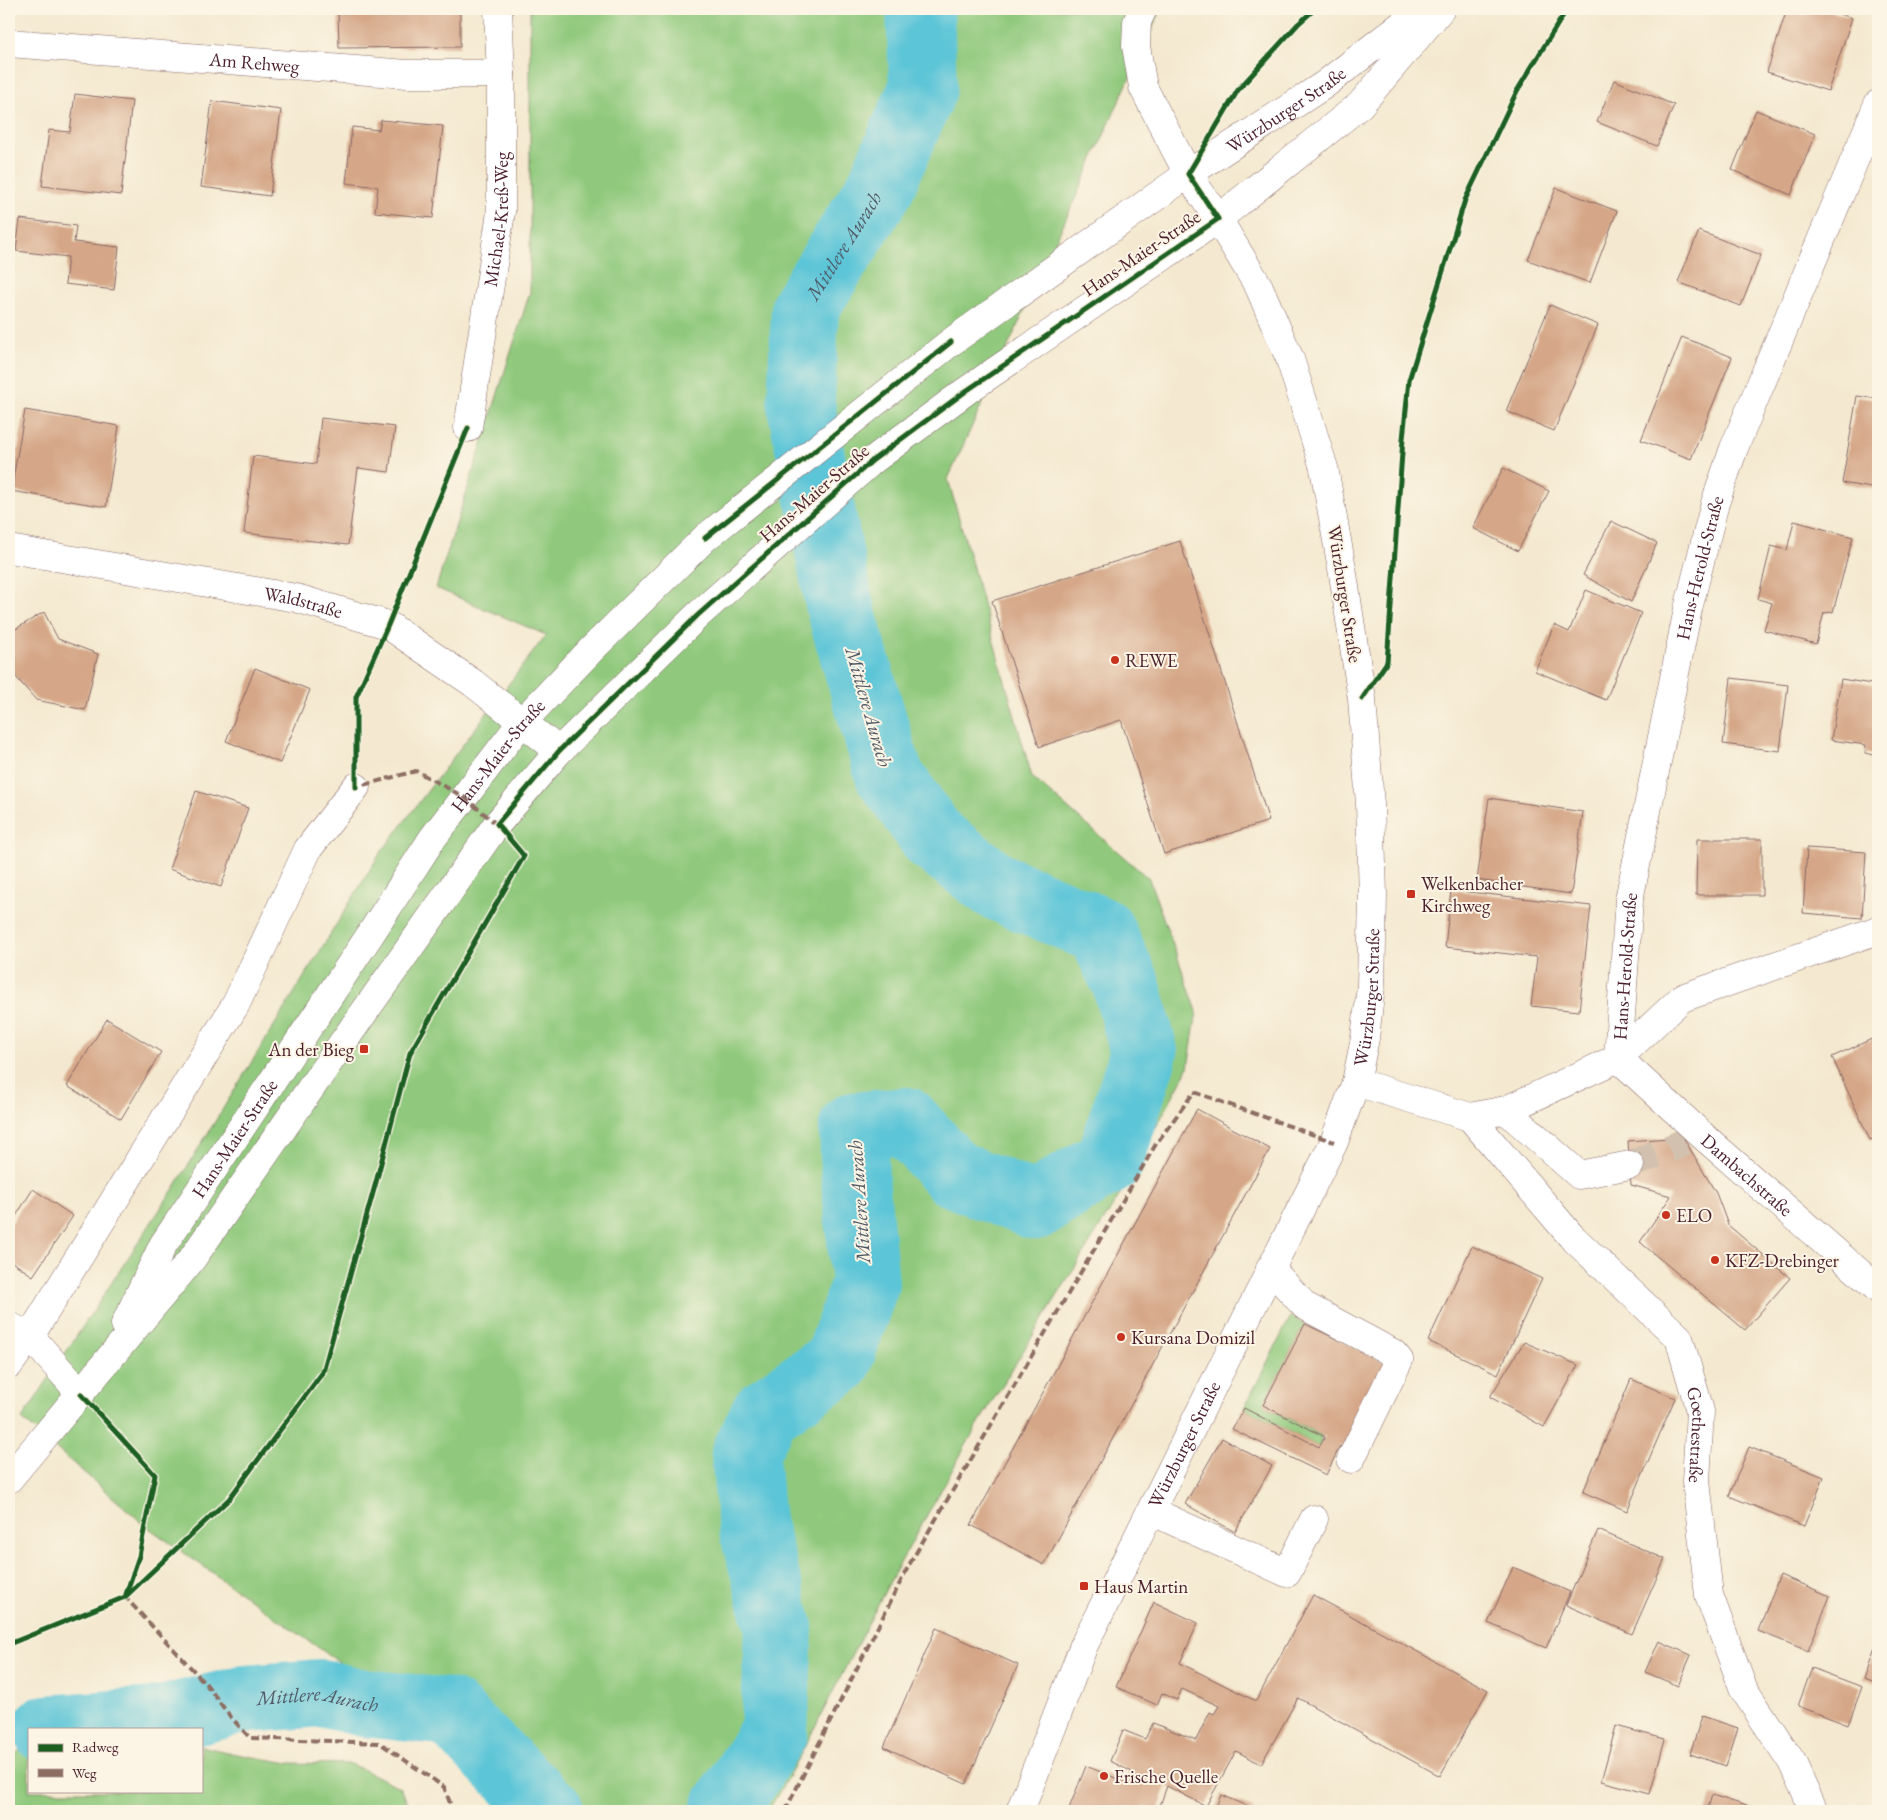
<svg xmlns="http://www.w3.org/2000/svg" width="1887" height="1820" viewBox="0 0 1887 1820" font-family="'EB Garamond',serif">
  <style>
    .green { fill: #90c97d; stroke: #6d7454 }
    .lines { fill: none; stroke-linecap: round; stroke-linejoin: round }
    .river { stroke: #5cc5d7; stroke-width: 68 }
    .building { fill: #d5a788 }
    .minor-tunnel { stroke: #d2c1af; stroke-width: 28; stroke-dasharray: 28 14; stroke-linecap: butt }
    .minor-casing { stroke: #866665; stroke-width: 29 }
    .minor { stroke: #fff; stroke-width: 28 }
    .quiet { stroke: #8d6e63; stroke-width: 4; stroke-dasharray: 8 4; stroke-linecap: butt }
    .cycleway-casing { stroke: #fcf5e5; stroke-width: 8 }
    .cycleway { stroke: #1b5e20; stroke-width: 5 }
    .poi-dot { fill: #c8321e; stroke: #fcf5e5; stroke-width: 2 }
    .labels { text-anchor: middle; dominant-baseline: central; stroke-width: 4; stroke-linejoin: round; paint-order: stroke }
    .street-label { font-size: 19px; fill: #4a1f2b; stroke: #fcf5e5 }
    .poi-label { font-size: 19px; fill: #4a1f2b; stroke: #fcf5e5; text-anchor: start }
    .water-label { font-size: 20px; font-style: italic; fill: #505967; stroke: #fcf5e5 }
  </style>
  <rect width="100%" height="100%" fill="#fcf5e5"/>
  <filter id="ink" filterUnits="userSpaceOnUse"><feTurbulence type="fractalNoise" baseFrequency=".02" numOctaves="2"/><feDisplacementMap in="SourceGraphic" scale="10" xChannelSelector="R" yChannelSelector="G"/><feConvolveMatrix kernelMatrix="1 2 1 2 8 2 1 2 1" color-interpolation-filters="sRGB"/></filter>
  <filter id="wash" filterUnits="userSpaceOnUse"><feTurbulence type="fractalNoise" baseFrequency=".0096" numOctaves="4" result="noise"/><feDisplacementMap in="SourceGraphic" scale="20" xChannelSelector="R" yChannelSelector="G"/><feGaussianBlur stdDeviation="1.12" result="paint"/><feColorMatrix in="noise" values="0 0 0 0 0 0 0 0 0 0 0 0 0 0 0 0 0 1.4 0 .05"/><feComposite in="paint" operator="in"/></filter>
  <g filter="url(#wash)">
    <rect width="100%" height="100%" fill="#f4e9d0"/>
    <!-- green -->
    <g class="green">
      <polygon points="530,9 1161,9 948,479 1032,777 1149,879 1197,1011 1188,1068 1119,1196 974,1431 888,1585 800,1756 768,1811 535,1811 350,1670 146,1526 22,1419 176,1185 379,855 546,635 436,588 530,292"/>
      <polygon points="1291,1316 1305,1324 1263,1405 1322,1436 1319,1447 1244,1408"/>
      <polygon points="29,1743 29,1791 201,1791 201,1746 231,1753 289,1763 351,1764 399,1787 413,1811 9,1811 9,1759"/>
    </g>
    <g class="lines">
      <!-- river -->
      <g class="river">
        <path id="s1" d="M46 1729 156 1721 246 1699 321 1693 364 1703 449 1712 550 1811"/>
        <path id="s2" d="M724 1811 774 1732 779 1627 751 1522 745 1454 765 1412 838 1362 865 1283 855 1178 853 1126 906 1121 954 1174 1035 1206 1110 1160 1144 1052 1126 984 1101 931 996 886 934 839 889 775 840 608 801 405 805 307 880 188 923 88 920 9"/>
      </g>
    </g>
    <g id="blocks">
      <!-- building -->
      <g class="building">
        <polygon points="338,9 460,9 460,47 339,48"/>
        <polygon points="1787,9 1824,9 1852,18 1828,91 1767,72"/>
        <polygon points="1614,80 1674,105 1657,146 1597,122"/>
        <polygon points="75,94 132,101 121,195 42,186 49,130 70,132"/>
        <polygon points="212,101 281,110 270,196 201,187"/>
        <polygon points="1756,110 1815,134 1791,195 1732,170"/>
        <polygon points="381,120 443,126 433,218 375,212 378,187 346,183 352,127 379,130"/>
        <polygon points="1556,188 1617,211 1590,283 1528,260"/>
        <polygon points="20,219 76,226 74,242 119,247 114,290 65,284 68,257 16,251"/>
        <polygon points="1699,231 1761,255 1741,306 1678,282"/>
        <polygon points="1550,305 1598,325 1554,431 1506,411"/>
        <polygon points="1682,337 1732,357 1691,459 1641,440"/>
        <polygon points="1857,396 1878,399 1878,489 1842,483"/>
        <polygon points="25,410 119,426 106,507 11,491"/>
        <polygon points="321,418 395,427 389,472 358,468 348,545 244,533 253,456 316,464"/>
        <polygon points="1503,468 1549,491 1518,551 1473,528"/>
        <polygon points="1611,521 1657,543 1631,602 1583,575"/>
        <polygon points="1794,521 1853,537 1833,612 1824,613 1816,644 1764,630 1772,603 1758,599 1771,546 1787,550"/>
        <polygon points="1180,541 1269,821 1164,854 1121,720 1039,747 992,601"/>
        <polygon points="1586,590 1641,613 1606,700 1535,671 1554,625 1569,632"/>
        <polygon points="44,612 58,639 98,654 85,710 36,700 9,669 9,633"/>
        <polygon points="255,668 310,690 280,763 226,741"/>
        <polygon points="1731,678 1788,685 1780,751 1723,744"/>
        <polygon points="1841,679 1878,685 1878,756 1865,753 1866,745 1831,740"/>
        <polygon points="196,791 248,808 221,887 169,869"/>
        <polygon points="1489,798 1583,812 1571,894 1477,880"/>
        <polygon points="1697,839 1762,839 1762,895 1696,895"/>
        <polygon points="1807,848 1866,852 1862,918 1803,913"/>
        <polygon points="1451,890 1591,906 1579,1011 1531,1006 1537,957 1445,947"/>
        <polygon points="107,1019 161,1052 121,1119 67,1086"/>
        <polygon points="1876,1037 1878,1042 1878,1137 1870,1140 1832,1057"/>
        <polygon points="1197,1109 1270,1149 1044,1565 971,1525"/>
        <polygon points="1683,1137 1716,1193 1728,1225 1790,1278 1745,1330 1640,1242 1671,1196 1631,1185 1628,1141"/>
        <polygon points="33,1189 73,1216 33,1276 9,1260 9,1227"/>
        <polygon points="1472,1246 1542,1279 1498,1374 1428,1341"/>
        <polygon points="1305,1324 1389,1364 1345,1448 1340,1446 1326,1475 1232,1429 1244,1408 1319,1447 1325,1437 1263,1405"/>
        <polygon points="1524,1342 1578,1365 1544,1427 1490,1397"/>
        <polygon points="1631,1379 1675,1398 1627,1511 1583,1492"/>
        <polygon points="1222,1438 1272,1466 1235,1532 1185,1504"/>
        <polygon points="1749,1447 1824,1477 1804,1526 1729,1496"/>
        <polygon points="1598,1530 1665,1559 1632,1634 1566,1605"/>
        <polygon points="1513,1567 1570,1592 1546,1648 1488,1623"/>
        <polygon points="1780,1575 1830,1596 1808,1651 1758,1631"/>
        <polygon points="1313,1595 1488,1690 1440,1776 1298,1698 1261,1764 1236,1751 1206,1806 1167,1786 1158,1811 1144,1807 1142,1811 1068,1811 1086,1766 1128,1783 1132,1772 1110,1761 1123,1730 1145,1739 1153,1723 1196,1740 1210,1712 1214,1714 1219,1706 1182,1689 1177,1700 1162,1693 1157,1705 1116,1687 1154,1602 1198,1623 1180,1663 1256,1701"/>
        <polygon points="936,1628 1018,1665 966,1784 884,1747"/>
        <polygon points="1878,1640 1878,1684 1864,1679"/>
        <polygon points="1659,1641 1691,1655 1678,1686 1645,1672"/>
        <polygon points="1812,1668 1862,1687 1848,1725 1798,1706"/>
        <polygon points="1702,1716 1738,1728 1726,1766 1690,1754"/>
        <polygon points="1616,1726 1665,1739 1650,1794 1601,1781"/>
        <polygon points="1221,1795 1258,1811 1214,1811"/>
        <polygon points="1712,1795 1763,1811 1707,1811"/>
      </g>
    </g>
  </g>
  <g filter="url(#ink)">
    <use href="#blocks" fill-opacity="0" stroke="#866665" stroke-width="1"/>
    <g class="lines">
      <!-- minor-tunnel -->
      <polyline class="minor-tunnel" points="1630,1165 1685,1142"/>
      <!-- minor casing -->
      <g class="minor-casing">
        <g id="minor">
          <path id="s3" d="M9 43 407 74H501"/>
          <path id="s4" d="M468 428 501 212V74L498 9"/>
          <path id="s5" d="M9 549 296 598 388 625 473 683 559 751"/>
          <path id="s6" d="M1618 1058 1629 900 1688 609 1715 503 1734 448 1878 104"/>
          <path id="s7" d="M1618 1058 1703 1136 1878 1289"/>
          <polyline points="1356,1082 1470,1117 1506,1110 1618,1058 1682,998 1878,930"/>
          <polyline points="1506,1110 1579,1175 1630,1165"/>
          <path id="s8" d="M1470 1117 1571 1236 1679 1338 1700 1411 1696 1481 1709 1595 1744 1690 1792 1762 1814 1811"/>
          <polyline points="1270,1268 1305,1306 1393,1353 1399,1360 1351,1459"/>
          <path id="s9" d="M125 1324 163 1245 368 938 432 839 521 723 592 649 705 538 951 342 1188 174 1324 85 1422 9"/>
          <polyline points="9,1326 30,1336 81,1394"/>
          <polyline points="9,1365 30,1336 236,1004 308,849 356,787"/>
          <polyline points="9,1479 192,1259 329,1062 497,824 559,751 698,615 873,460 966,391 1218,219 1360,105 1441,9"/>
          <polyline points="1151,1511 1287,1573 1314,1519"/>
          <path id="s10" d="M1020 1811 1084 1645 1334 1142 1356 1082 1365 1038 1371 986 1373 895 1370 804 1362 699 1343 574 1324 468 1290 359 1259 287 1218 219 1188 174 1143 87 1136 46 1137 22 1143 9"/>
        </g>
      </g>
      <!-- minor -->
      <use href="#minor" class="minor"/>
      <!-- quiet -->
      <g class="quiet">
        <polyline points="356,783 356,787 416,771 464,797 500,827"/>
        <polyline points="126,1595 125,1597 206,1684 229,1715 250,1738 380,1743 444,1787 453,1811"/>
        <polyline points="785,1811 909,1565 1156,1144 1194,1092 1334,1142"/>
      </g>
      <!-- cycleway casing -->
      <g class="cycleway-casing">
        <g id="cycleway">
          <polyline points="705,538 951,342"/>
          <polyline points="1362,699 1387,662 1403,439 1409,380 1465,200 1517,91 1567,9"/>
          <polyline points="356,787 356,697 388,625 468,428"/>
          <polyline points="81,1394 155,1475 139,1556 126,1594"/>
          <polyline points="9,1644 125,1597 229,1499 323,1372 376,1182 410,1053 524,856 497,824 559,751 698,615 873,460 966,391 1218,219 1188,174 1238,90 1298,24 1315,9"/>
        </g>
      </g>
      <!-- cycleway -->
      <use href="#cycleway" class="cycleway"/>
    </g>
  </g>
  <!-- markers -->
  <g class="poi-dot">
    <circle cx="1115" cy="660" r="5"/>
    <rect x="1406" y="889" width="10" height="10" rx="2.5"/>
    <rect x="359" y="1044" width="10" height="10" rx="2.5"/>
    <circle cx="1666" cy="1215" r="5"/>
    <circle cx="1715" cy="1260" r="5"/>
    <circle cx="1121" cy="1337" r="5"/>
    <rect x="1079" y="1581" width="10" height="10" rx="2.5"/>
    <circle cx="1104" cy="1776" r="5"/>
  </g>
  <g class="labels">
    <!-- street labels -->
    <g class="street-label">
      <text stroke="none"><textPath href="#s3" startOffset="246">Am Rehweg</textPath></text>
      <text stroke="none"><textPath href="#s9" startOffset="1704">Würzburger Straße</textPath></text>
      <text stroke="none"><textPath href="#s4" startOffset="211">Michael-Kreß-Weg</textPath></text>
      <text transform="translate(1141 253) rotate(-34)">Hans-Maier-Straße</text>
      <text transform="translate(814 493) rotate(-41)">Hans-Maier-Straße</text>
      <text stroke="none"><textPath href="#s6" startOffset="498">Hans-Herold-Straße</textPath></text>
      <text transform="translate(1345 594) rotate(81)">Würzburger Straße</text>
      <text stroke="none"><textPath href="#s5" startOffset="299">Waldstraße</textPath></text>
      <text stroke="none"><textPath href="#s9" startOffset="681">Hans-Maier-Straße</textPath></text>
      <text stroke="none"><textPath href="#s6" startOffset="92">Hans-Herold-Straße</textPath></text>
      <text stroke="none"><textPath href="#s10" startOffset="889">Würzburger Straße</textPath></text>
      <text stroke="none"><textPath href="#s9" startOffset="216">Hans-Maier-Straße</textPath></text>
      <text stroke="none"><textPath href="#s7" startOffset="174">Dambachstraße</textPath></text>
      <text stroke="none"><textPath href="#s8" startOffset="404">Goethestraße</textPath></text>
      <text stroke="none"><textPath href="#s10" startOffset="402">Würzburger Straße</textPath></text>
    </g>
    <!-- poi labels -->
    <g class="poi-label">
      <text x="1125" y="660">REWE</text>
      <text x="1421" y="883">Welkenbacher<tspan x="1421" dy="22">Kirchweg</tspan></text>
      <text x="354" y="1049" text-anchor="end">An der Bieg</text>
      <text x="1676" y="1215">ELO</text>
      <text x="1725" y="1260">KFZ-Drebinger</text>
      <text x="1131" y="1337">Kursana Domizil</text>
      <text x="1094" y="1586">Haus Martin</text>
      <text x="1114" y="1776">Frische Quelle</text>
    </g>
    <!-- water labels -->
    <g class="water-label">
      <text stroke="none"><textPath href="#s2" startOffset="2115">Mittlere Aurach</textPath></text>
      <text transform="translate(869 707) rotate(74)">Mittlere Aurach</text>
      <text transform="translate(859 1202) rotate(-94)">Mittlere Aurach</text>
      <text stroke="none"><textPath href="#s1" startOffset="275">Mittlere Aurach</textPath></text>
    </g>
  </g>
  <!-- margin -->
  <rect width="1887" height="1820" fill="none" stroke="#fcf5e5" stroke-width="30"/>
  <!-- legend -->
  <rect x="28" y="1728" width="175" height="65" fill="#fcf5e5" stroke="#b59f9b"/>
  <rect x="38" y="1744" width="25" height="8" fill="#1b5e20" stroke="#b59f9b"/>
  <text x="72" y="1752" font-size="15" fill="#4a1f2b">Radweg</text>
  <rect x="38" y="1769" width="25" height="8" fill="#8d6e63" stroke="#b59f9b"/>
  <text x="72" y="1778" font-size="15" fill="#4a1f2b">Weg</text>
</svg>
